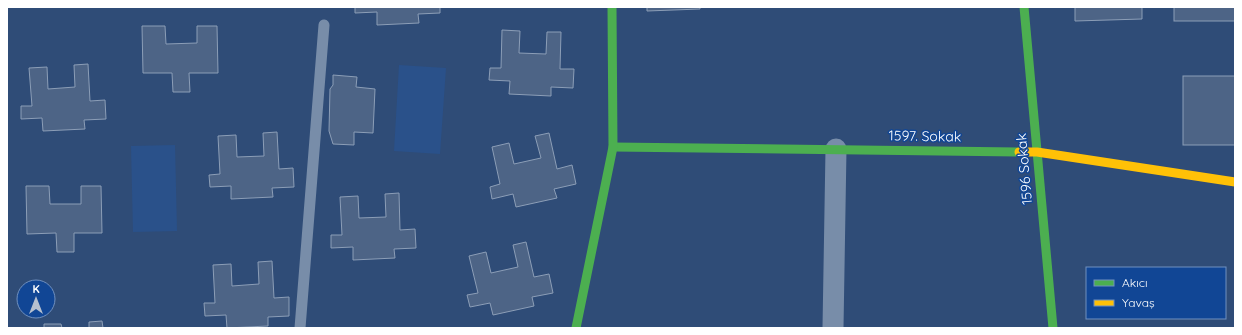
<svg xmlns="http://www.w3.org/2000/svg" width="1242" height="335" viewBox="0 0 1242 335" font-family="Quicksand,sans-serif">
  <style>
    .water { fill: #2a518a }
    .building { fill: #4d6486; stroke: #8c9eb7 }
    .lines { fill: none; stroke-linecap: round; stroke-linejoin: round }
    .lane { stroke: #788da9; stroke-width: 11 }
    .street { stroke: #788da9; stroke-width: 21 }
    .fast { stroke: #4caf50; stroke-width: 9 }
    .slow { stroke: #ffc107; stroke-width: 9 }
    .labels { text-anchor: middle; dominant-baseline: central; stroke-width: 3; stroke-linejoin: round; paint-order: stroke }
    .street-label { font-size: 14px; fill: #fff; stroke: #114695 }
  </style>
  <rect width="100%" height="100%" fill="#2f4c77"/>
  <!-- water -->
  <g class="water">
    <polygon points="399,65 446,68 440,154 394,151"/>
    <polygon points="175,145 177,231 133,232 131,146"/>
  </g>
  <!-- building -->
  <g class="building">
    <polygon points="355,7 440,7 440,13 418,14 419,23 377,25 377,12 355,13"/>
    <polygon points="647,7 700,7 700,9 647,11"/>
    <polygon points="1075,7 1142,7 1142,19 1075,21"/>
    <rect x="1174" y="7" width="61" height="14"/>
    <polygon points="142,26 165,26 166,44 197,43 197,26 217,26 218,73 189,73 190,92 173,92 172,73 143,73"/>
    <polygon points="502,30 520,31 519,53 546,54 547,32 561,32 560,69 574,69 573,88 551,87 551,96 509,94 510,81 489,80 490,68 501,68"/>
    <polygon points="88,64 90,101 105,100 106,119 84,120 85,129 43,131 42,118 21,119 21,106 32,106 29,68 47,67 48,89 75,87 74,65"/>
    <polygon points="333,75 357,77 356,87 375,89 373,133 354,132 354,145 333,144 329,131 330,89 333,85"/>
    <rect x="1183" y="76" width="52" height="69"/>
    <polygon points="277,132 279,169 293,168 294,187 272,188 273,197 231,199 231,186 210,187 209,175 220,174 218,136 236,135 237,157 264,156 263,133"/>
    <polygon points="549,133 557,169 572,165 576,184 554,189 557,198 516,207 513,194 492,199 490,187 500,184 492,147 509,143 514,164 541,158 535,136"/>
    <polygon points="26,186 49,186 50,204 81,204 81,186 101,186 102,233 74,233 74,252 57,252 56,233 27,234"/>
    <polygon points="399,193 400,230 415,229 416,248 394,249 395,258 353,260 353,247 331,248 331,235 342,235 340,197 358,196 359,218 386,217 385,194"/>
    <polygon points="526,242 534,277 549,274 553,293 532,297 534,306 493,315 490,303 470,307 467,295 478,293 469,256 486,252 491,273 518,267 513,245"/>
    <polygon points="272,261 274,298 289,297 289,316 268,317 268,326 227,328 226,315 205,316 204,303 215,303 213,265 231,264 232,286 259,284 258,262"/>
    <polygon points="102,321 103,328 89,328 89,322"/>
    <polygon points="44,324 61,324 62,328 44,328"/>
  </g>
  <g class="lines">
    <!-- lane -->
    <polyline class="lane" points="300,328 324,25"/>
    <!-- street -->
    <polyline class="street" points="833,328 836,149"/>
    <!-- fast -->
    <g class="fast">
      <polyline points="1024,7 1053,328"/>
      <polyline points="613,147 1019,152"/>
      <polyline points="576,328 613,147 612,7"/>
    </g>
    <!-- slow -->
    <polyline class="slow" points="1019,152 1037,152 1235,182"/>
  </g>
  <g class="labels">
    <!-- street labels -->
    <g class="street-label">
      <text transform="translate(925 136) rotate(1)">1597. Sokak</text>
      <text transform="translate(1024 169) rotate(-95)">1596 Sokak</text>
    </g>
  </g>
  <!-- border -->
  <rect width="1242" height="335" fill="none" stroke="#ffffff" stroke-width="16"/>
  <!-- legend -->
  <rect x="1086" y="267" width="140" height="52" fill="#114695" stroke="#7090bf"/>
  <rect x="1094" y="280" width="20" height="6" fill="#4caf50" stroke="#7090bf"/>
  <text x="1122" y="287" font-size="12" fill="#ffffff">Akıcı</text>
  <rect x="1094" y="300" width="20" height="6" fill="#ffc107" stroke="#7090bf"/>
  <text x="1122" y="307" font-size="12" fill="#ffffff">Yavaş</text>
  <!-- north arrow -->
  <g transform="translate(36 299)"><circle r="19" fill="#114695" stroke="#7090bf"/>
  <path d="M0-3L7 15L0 10L-7 15Z" fill="#b6c0cf"/>
  <text y="-6" font-size="11" font-weight="bold" text-anchor="middle" fill="#ffffff">K</text>
  </g>
</svg>
